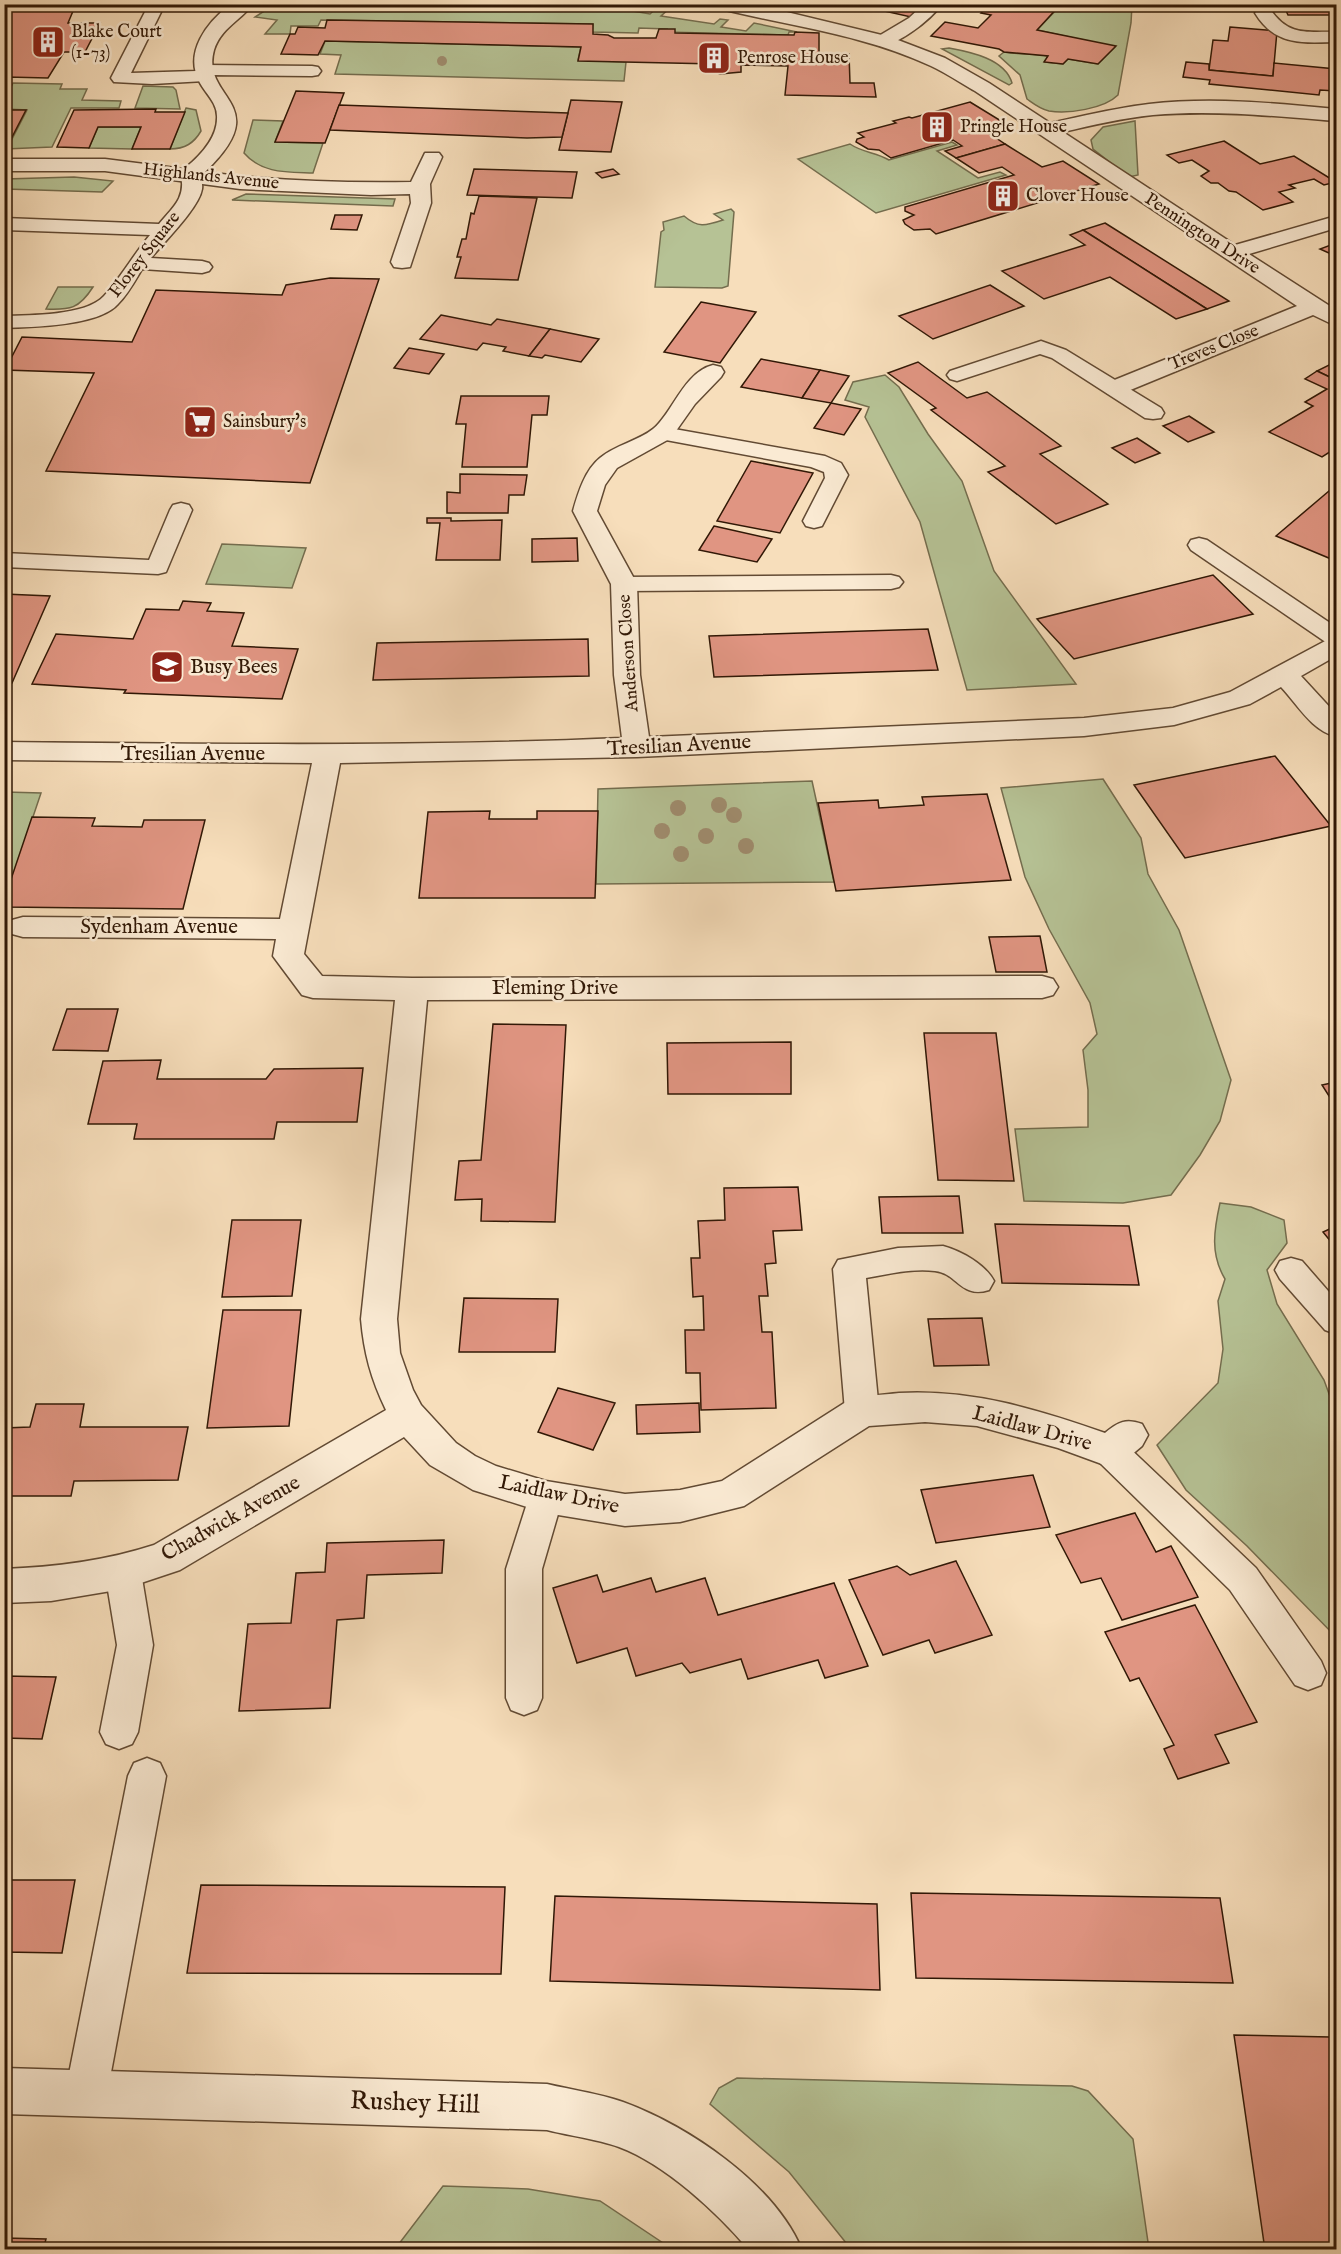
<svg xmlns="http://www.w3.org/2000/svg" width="1341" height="2254" viewBox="0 0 1341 2254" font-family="'IM FELL English',serif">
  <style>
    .green { fill: #b6c295; stroke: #746d4e; stroke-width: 1.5 }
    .building { fill: #e09582; stroke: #311806; stroke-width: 1.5 }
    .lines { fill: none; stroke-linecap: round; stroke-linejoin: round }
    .service-casing { stroke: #624a33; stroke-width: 3 }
    .minor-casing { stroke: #624a33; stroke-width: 3 }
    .service { fill: #faead3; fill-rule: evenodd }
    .minor { fill: #faead3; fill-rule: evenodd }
    .tree { fill: #a08d6f }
    .labels { text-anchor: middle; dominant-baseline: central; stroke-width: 5; stroke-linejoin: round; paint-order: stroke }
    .far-poi-label { font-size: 18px; fill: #311806; stroke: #faead3; text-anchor: start }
    .far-street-label { font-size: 18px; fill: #311806; stroke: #faead3 }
    .poi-label { font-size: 21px; fill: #311806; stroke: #faead3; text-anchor: start }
    .street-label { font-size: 21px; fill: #311806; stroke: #faead3 }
    .near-street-label { font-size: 26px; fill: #311806; stroke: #faead3 }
  </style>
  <rect width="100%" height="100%" fill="#f7debb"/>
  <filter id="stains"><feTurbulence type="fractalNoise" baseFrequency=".00333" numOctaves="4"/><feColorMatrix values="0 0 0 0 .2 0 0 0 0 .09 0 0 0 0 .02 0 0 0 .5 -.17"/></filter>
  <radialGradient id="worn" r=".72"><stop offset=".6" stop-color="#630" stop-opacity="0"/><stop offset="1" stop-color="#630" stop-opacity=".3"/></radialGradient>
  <!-- green -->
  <g class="green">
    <polygon points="275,4 629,4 626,10 650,14 661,4 671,7 661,16 714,24 720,19 728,20 721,27 746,31 754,23 797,32 789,32 788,35 666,32 667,29 639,28 638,33 592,32 593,24 321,20 318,26 291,26 290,34 265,34 277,20 255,17"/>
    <path d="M1060 6 1132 5 1131 23 1118 95C1104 109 1068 114 1049 111 1040 109 1034 104 1027 99L1020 75 999 56 1004 52C1019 55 1033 53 1048 56L1045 62 1063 64 1068 59 1098 64 1115 47 1037 30Z"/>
    <polygon points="325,41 581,47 578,60 626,62 624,81 335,74 341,55 320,54"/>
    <path d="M949 48C971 52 1005 59 1012 83L1009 85 942 49Z"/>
    <polygon points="13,83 62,84 60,89 87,89 82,100 121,101 119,108 71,108 52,147 5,149 5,141 11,141 27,110 5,109 5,99"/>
    <polygon points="143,86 173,87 176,90 180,109 135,108"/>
    <path d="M186 108 196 110 201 131C194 143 185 149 170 149Z"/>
    <path d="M253 120 283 121 275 142 323 143 313 173C288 172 262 174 244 153Z"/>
    <polygon points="1135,121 1138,175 1129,177 1093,149 1091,140 1103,127"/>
    <polygon points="98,127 141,127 132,149 89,148"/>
    <path d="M952 142 957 145 937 151 978 178 1000 172 1006 175 876 213 798 159 850 144C863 153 876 152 889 160Z"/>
    <polygon points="74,177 113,181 102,192 5,189 5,179"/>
    <polygon points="246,194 395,199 393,206 232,200"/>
    <path d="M731 209 734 212 728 286 722 288 655 287 661 232 664 230 663 222 684 216C698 228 705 226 723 220L714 214Z"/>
    <path d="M58 287H93C79 309 70 310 46 309Z"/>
    <polygon points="885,375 899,387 928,434 962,481 994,571 1076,684 967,690 920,522 865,417 869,407 845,400 853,382"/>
    <polygon points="222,544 306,548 292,588 206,584"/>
    <polygon points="1103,779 1141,838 1148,874 1179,930 1231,1080 1220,1121 1200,1155 1171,1195 1123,1203 1024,1201 1015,1129 1088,1127 1088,1090 1083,1050 1097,1034 1090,1003 1049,929 1025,877 1001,788"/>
    <polygon points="812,781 834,882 596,884 598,789"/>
    <polygon points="5,792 41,793 5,900"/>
    <path d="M1220 1203 1251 1207 1284 1220 1287 1243 1267 1270 1277 1304 1324 1380 1336 1413V1637L1247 1546 1186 1490 1157 1445 1218 1383 1223 1349 1218 1301 1225 1279C1210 1254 1214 1230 1220 1203Z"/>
    <polygon points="737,2078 1072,2086 1088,2091 1133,2139 1149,2249 851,2249 789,2172 710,2104 719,2088"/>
    <polygon points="443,2186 528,2189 600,2201 672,2249 395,2249"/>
  </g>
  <!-- building -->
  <g class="building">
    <polygon points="10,4 76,4 68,23 100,23 85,52 64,52 48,78 7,77 4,83 4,31 9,25 4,25 4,15"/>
    <polygon points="853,4 922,4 924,5 911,17"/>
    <polygon points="1005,4 1060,5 1037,30 1116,46 1098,64 1068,59 1063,64 1044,62 1048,56 1004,52 999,49 931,36 945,22 978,28 991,15 981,13 989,5 1002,7"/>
    <polygon points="1283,4 1336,4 1336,15 1288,15"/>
    <polygon points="327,20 593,24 593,34 608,35 614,38 656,38 659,29 675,29 675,33 794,35 795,32 819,33 819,54 849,54 850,83 874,83 876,97 785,95 788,66 741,65 741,72 720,74 715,72 716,64 578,61 581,47 325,41 318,55 281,54 290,34 295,34 298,27 325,28"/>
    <polygon points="1230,27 1277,31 1273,76 1209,70 1213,40 1228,41"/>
    <polygon points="1186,62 1209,64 1209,70 1273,76 1274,63 1336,69 1336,91 1320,90 1319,95 1209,84 1210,80 1183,77"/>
    <polygon points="296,91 344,93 325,143 275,142"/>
    <polygon points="571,100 622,102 611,152 559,150"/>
    <polygon points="970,102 1006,124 984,130 1005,144 956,158 945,151 962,146 953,140 891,158 879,150 868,149 856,142 857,139 864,137 858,133 896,123 893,121 909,117 912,118"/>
    <polygon points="339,105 568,113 562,137 527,138 330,130"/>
    <polygon points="156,109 155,112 185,112 170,149 132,149 141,127 98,127 89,148 57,147 74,110"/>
    <polygon points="4,110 26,110 10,141 4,140"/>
    <polygon points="1224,141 1260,164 1294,156 1336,182 1324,185 1314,179 1289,185 1295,188 1279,192 1293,202 1263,210 1236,192 1229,191 1218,183 1211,183 1201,176 1209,171 1192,160 1179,163 1167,155"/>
    <polygon points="1005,144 1042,167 1063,161 1099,184 936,234 930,229 914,230 905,224 903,220 914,215 905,211 905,207 1014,175 1002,167 979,173 956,158"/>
    <polygon points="474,169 577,172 572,198 467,195"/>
    <polygon points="613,169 619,174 602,178 596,173"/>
    <polygon points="479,196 537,198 518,280 455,278 461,257 457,257 462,239 466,239 471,213 474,214"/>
    <polygon points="335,215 362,215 357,230 331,229"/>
    <polygon points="1105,223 1229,301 1207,309 1083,230"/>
    <polygon points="1083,230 1207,309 1176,319 1110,277 1044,299 1002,271 1085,245 1070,235"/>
    <polygon points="1336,243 1336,252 1331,254 1320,249"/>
    <polygon points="330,278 379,279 310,483 46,471 94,373 5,370 22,337 132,342 156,290 282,295 286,285"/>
    <polygon points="990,285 1024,306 933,339 899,316"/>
    <polygon points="701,302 756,312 720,363 664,352"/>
    <polygon points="441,315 491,325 497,319 550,329 529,356 503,351 506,347 483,343 477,350 420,339"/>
    <polygon points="550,329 599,339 581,362 545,355 542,358 529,356"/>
    <polygon points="409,348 444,354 429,374 394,368"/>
    <polygon points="761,359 820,370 802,398 741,387"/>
    <polygon points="918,362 967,398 987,392 1061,446 1040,454 1108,504 1056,524 988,472 1005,466 931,410 936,408 888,373"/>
    <polygon points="1331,364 1336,367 1336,380 1317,371"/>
    <polygon points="820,370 849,376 831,403 802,398"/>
    <polygon points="1317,371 1336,380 1336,448 1322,457 1269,432 1313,406 1305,402 1327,389 1305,379"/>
    <polygon points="461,396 549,396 547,415 532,415 527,467 462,467 466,424 456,424"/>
    <polygon points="831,403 861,409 844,435 814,428"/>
    <polygon points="1189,416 1214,432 1188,442 1163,426"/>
    <polygon points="1137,438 1160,453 1135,463 1112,448"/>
    <polygon points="751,461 813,473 780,533 717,521"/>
    <polygon points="460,474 527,475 524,495 509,495 508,513 447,513 447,492 460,493"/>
    <polygon points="1336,485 1336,561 1276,536"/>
    <polygon points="427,518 451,518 451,521 502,520 500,560 436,560 440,523 427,523"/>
    <polygon points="714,526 772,539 757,562 699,550"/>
    <polygon points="577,538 578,561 532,562 532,539"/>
    <polygon points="1213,575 1253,614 1074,659 1037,619"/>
    <polygon points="4,594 50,596 12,683 4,683"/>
    <polygon points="183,601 211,603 207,611 244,613 232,646 298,649 282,699 124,693 126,690 32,684 56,634 133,639 146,609 179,610"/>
    <polygon points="928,629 938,670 714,677 709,636"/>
    <polygon points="588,639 589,676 373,680 377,643"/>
    <polygon points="1275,756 1331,826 1185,858 1134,785"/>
    <polygon points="987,794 1011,880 836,891 818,803 878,800 879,808 924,805 922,797"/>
    <polygon points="490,811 489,819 537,819 537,811 598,811 595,898 419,898 428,812"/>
    <polygon points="32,817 95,818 92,826 142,827 144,820 205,820 183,909 4,907 4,900"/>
    <polygon points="1040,936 1047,972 996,972 989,937"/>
    <polygon points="67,1009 118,1009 108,1051 53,1050"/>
    <polygon points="493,1024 566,1025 555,1222 481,1221 482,1199 455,1200 459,1161 481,1160"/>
    <polygon points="924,1033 996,1033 1014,1181 938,1180"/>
    <polygon points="791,1042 791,1094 668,1094 667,1043"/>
    <polygon points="161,1060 157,1079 266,1079 274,1069 363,1068 357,1122 277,1122 274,1139 134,1139 137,1124 88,1124 103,1061"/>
    <polygon points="1336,1082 1336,1107 1322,1085"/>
    <polygon points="798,1187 802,1230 773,1231 776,1263 765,1264 768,1296 759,1296 762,1332 772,1332 776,1408 701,1410 700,1373 686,1373 685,1330 704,1330 703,1296 693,1297 691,1258 700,1258 698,1221 725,1220 724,1188"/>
    <polygon points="959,1196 963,1233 882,1233 879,1197"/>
    <polygon points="232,1220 301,1220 292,1296 222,1297"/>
    <polygon points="995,1224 1129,1226 1139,1285 1002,1283"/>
    <polygon points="1336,1226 1336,1248 1323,1232"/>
    <polygon points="464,1298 558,1299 555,1352 459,1352"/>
    <polygon points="223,1310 301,1310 289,1426 207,1428"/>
    <polygon points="982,1318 989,1365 934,1366 928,1319"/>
    <polygon points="558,1388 615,1403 593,1450 538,1432"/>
    <polygon points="699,1403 700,1432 637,1434 636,1405"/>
    <polygon points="36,1404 84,1404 80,1427 188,1427 178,1480 74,1481 71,1496 4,1496 4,1428 30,1427"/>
    <polygon points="1033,1475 1050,1527 936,1543 921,1490"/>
    <polygon points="1135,1513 1156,1552 1171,1546 1198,1597 1122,1620 1101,1578 1081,1583 1056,1535"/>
    <polygon points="444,1540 442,1573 367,1575 364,1618 337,1620 330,1708 239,1711 248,1624 291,1623 296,1573 325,1572 327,1543"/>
    <polygon points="956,1561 992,1635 935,1653 929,1640 883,1655 849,1580 897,1566 910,1575"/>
    <polygon points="597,1575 603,1592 651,1578 656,1592 705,1578 718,1615 834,1583 868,1666 825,1678 818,1660 748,1679 741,1659 690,1673 682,1663 636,1676 627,1648 577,1663 553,1588"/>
    <polygon points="1195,1605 1257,1722 1215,1735 1229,1763 1178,1779 1164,1749 1174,1745 1139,1678 1130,1681 1105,1632"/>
    <polygon points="4,1676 56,1677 42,1739 4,1738"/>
    <polygon points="4,1880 75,1880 62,1953 4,1952"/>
    <polygon points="201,1885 505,1887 501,1974 187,1973"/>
    <polygon points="911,1893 1220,1898 1233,1983 916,1978"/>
    <polygon points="555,1896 877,1904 880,1990 550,1981"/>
    <polygon points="1234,2035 1330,2037 1336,2077 1336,2250 1265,2250"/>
    <polygon points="4,2238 46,2239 43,2250 4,2250"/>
  </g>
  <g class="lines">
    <!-- service casing -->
    <g class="service-casing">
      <g id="service">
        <path d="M924 4H942C931 19 895 49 877 45L875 41 877 37 909 18Z"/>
        <polygon points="153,7 161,12 131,73 196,71 198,66 204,65 312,66 318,67 321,71 318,75 312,76 213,75 211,80 205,81 152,84 114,82 111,78 145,12"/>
        <path d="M190 169 197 171C200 176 203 183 202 189 199 208 164 242 151 258L202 261 209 263 212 267 209 271 202 273 142 269C135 281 128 294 118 304 99 326 33 327 4 328V316C30 315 86 316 104 296 121 277 134 254 150 235L4 230V218L159 224C173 207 186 198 181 175L183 171Z"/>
        <polygon points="1041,341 1066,350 1161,408 1164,413 1161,418 1153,419 1145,418 1052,358 1040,354 957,381 950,379 947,375 950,371"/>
        <polygon points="663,427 825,456 841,463 848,475 822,526 814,528 806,526 803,521 825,478 824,472 811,467 655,438 652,433 655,428"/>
        <polygon points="181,503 189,505 192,510 166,572 158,574 4,567 4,553 149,560 170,510 173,505"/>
        <polygon points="1199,538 1207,540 1336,627 1336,645 1327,643 1191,550 1188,545 1191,540"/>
        <polygon points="891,575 899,577 903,582 899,587 891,589 624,591 616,589 612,584 616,579 624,577"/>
        <path d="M943 1246C961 1251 985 1264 994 1281L989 1290C961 1299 957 1273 935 1271 913 1268 888 1274 866 1278L879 1411 874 1421 862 1425 850 1421 845 1411 833 1269 838 1260 898 1248Z"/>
        <polygon points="1291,1258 1302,1261 1336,1300 1336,1334 1325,1330 1280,1279 1275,1270 1280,1261"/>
        <polygon points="1110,1437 1122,1441 1256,1568 1321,1661 1326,1673 1321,1685 1308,1690 1295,1685 1230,1590 1098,1461 1093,1451 1098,1441"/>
        <polygon points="546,1482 558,1487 563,1497 542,1569 542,1698 537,1710 524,1715 511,1710 506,1698 506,1569 529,1497 534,1487"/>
        <polygon points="123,1556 136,1561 141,1572 153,1645 138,1732 132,1744 119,1749 106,1744 100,1732 117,1645 105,1572 110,1561"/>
        <polygon points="147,1758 160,1763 166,1776 107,2094 101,2109 86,2115 71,2109 65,2094 128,1776 134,1763"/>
      </g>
    </g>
    <!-- minor casing -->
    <g class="minor-casing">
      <g id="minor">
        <path d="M231 4H253C240 21 221 28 214 50 200 100 277 103 205 172 273 181 342 183 411 182L425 153H439L442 157 430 184 431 203 410 267 402 268 394 267 391 262 411 203 410 194 371 195 240 189 105 171H4V159H105L184 169C200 156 218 138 217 116 217 103 206 94 200 83 183 53 207 22 231 4Z"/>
        <path d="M714 4H754L890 37 945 58 989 83 1050 123C1083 116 1115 108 1149 104 1211 97 1275 103 1336 109V121C1275 116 1214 110 1153 115 1123 118 1093 125 1063 132L1235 245 1336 216V228L1249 254 1336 310V326L1313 315 1123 393 1115 395 1107 393 1103 388 1107 383 1297 306 975 91C961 83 946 73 931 66 863 34 788 26 717 8Z"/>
        <path d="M1264 8 1270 9C1289 37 1307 31 1336 32V42C1302 43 1275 46 1255 13L1258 9Z"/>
        <path d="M713 365 721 367 724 372 721 377 695 404 671 438 617 468 605 485 597 511 637 584 640 675 649 737 1084 718 1173 708 1230 692 1327 640 1336 638V656L1301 676 1336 714V736C1313 732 1297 704 1281 687L1250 704 1174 725 1084 736 637 757 340 763 304 954 322 976 412 978 1042 976 1053 979 1058 987 1053 995 1042 998 427 1000 397 1319 400 1353 413 1390 421 1405 456 1443 475 1456 496 1466 546 1481 625 1494 680 1490 722 1481 849 1400C865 1395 882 1395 899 1393 971 1389 1037 1409 1105 1433 1118 1422 1126 1418 1142 1424L1148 1435 1142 1446 1123 1462 1110 1467 1058 1448 977 1426 925 1422 869 1426 744 1506 680 1522 625 1526 546 1513 473 1490 430 1465 404 1437 180 1570 123 1589 51 1601 4 1603V1569C56 1567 105 1561 154 1545L386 1410C371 1379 364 1353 361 1319L395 1000 313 998 302 995 273 956 276 939 23 937 12 934 8 927 12 920 23 917 280 919 312 763 4 760V742C210 744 416 747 622 738L614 675 611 584 573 511C578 493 585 470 600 458 615 445 638 441 653 429 672 414 684 372 713 365Z"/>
        <path d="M4 2068 547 2084C572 2090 598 2093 623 2102 688 2126 774 2183 802 2250H749C718 2213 665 2164 619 2147 596 2139 571 2136 547 2130L4 2114Z"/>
      </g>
    </g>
    <!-- service -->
    <use href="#service" class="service"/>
    <!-- minor -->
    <use href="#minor" class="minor"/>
  </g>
  <!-- trees -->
  <g class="tree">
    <circle cx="442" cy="61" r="5"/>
    <circle cx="719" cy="805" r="8"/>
    <circle cx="678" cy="808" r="8"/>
    <circle cx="734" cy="815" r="8"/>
    <circle cx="662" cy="831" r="8"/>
    <circle cx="706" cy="836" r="8"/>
    <circle cx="746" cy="846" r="8"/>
    <circle cx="681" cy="854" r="8"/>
  </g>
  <!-- icons -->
  <defs>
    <g id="building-square" transform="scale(1.725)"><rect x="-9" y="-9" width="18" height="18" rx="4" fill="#8f2418" stroke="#faead3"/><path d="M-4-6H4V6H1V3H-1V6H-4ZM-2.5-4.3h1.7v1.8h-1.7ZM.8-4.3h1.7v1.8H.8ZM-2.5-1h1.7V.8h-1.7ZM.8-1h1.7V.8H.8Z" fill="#fff"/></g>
    <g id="supermarket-square" transform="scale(1.725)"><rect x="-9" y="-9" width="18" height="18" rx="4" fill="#8f2418" stroke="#faead3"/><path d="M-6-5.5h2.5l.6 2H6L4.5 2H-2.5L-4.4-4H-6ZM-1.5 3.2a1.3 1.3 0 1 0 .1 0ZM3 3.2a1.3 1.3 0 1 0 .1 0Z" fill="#fff"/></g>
    <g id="school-square" transform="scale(1.725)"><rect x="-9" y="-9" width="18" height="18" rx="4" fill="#8f2418" stroke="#faead3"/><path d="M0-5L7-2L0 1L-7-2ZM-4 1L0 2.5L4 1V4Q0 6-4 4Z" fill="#fff"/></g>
  </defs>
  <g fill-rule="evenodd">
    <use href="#building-square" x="48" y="42"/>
    <use href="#building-square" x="714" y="58"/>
    <use href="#building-square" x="937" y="127"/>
    <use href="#building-square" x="1003" y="196"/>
    <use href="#supermarket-square" x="200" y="422"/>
    <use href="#school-square" x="167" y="667"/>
  </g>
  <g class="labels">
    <!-- far-poi labels -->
    <g class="far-poi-label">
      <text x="71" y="32">Blake Court<tspan x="71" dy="21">(1-73)</tspan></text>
      <text x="737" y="58">Penrose House</text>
      <text x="960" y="127">Pringle House</text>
      <text x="1026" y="196">Clover House</text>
      <text x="223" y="422">Sainsbury's</text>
    </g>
    <!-- far-street labels -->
    <g class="far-street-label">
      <text transform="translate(211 177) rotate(6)">Highlands Avenue</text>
      <text transform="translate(1202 234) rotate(33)">Pennington Drive</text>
      <text transform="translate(145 255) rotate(-52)">Florey Square</text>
      <text transform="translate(1214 348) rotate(-22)">Treves Close</text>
      <text transform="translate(629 653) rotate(-94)">Anderson Close</text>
    </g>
    <!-- poi labels -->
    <g class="poi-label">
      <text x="190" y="667">Busy Bees</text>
    </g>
    <!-- street labels -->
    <g class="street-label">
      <text transform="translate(679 746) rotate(-3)">Tresilian Avenue</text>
      <text x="193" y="754">Tresilian Avenue</text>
      <text x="159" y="927">Sydenham Avenue</text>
      <text x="555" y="988">Fleming Drive</text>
      <text transform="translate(1032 1429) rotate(15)">Laidlaw Drive</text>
      <text transform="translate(559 1495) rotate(12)">Laidlaw Drive</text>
      <text transform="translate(231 1519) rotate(-29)">Chadwick Avenue</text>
    </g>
    <!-- near-street labels -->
    <g class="near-street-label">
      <text transform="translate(415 2103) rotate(2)">Rushey Hill</text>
    </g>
  </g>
  <!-- margin -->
  <rect width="1341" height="2254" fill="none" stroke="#f7debb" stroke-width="24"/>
  <rect x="6" y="6" width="1329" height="2242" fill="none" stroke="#311806" stroke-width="3"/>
  <rect x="12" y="12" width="1317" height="2230" fill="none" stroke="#311806" stroke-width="1.5"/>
  <rect width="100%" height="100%" filter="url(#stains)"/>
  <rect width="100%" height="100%" fill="url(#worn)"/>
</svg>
